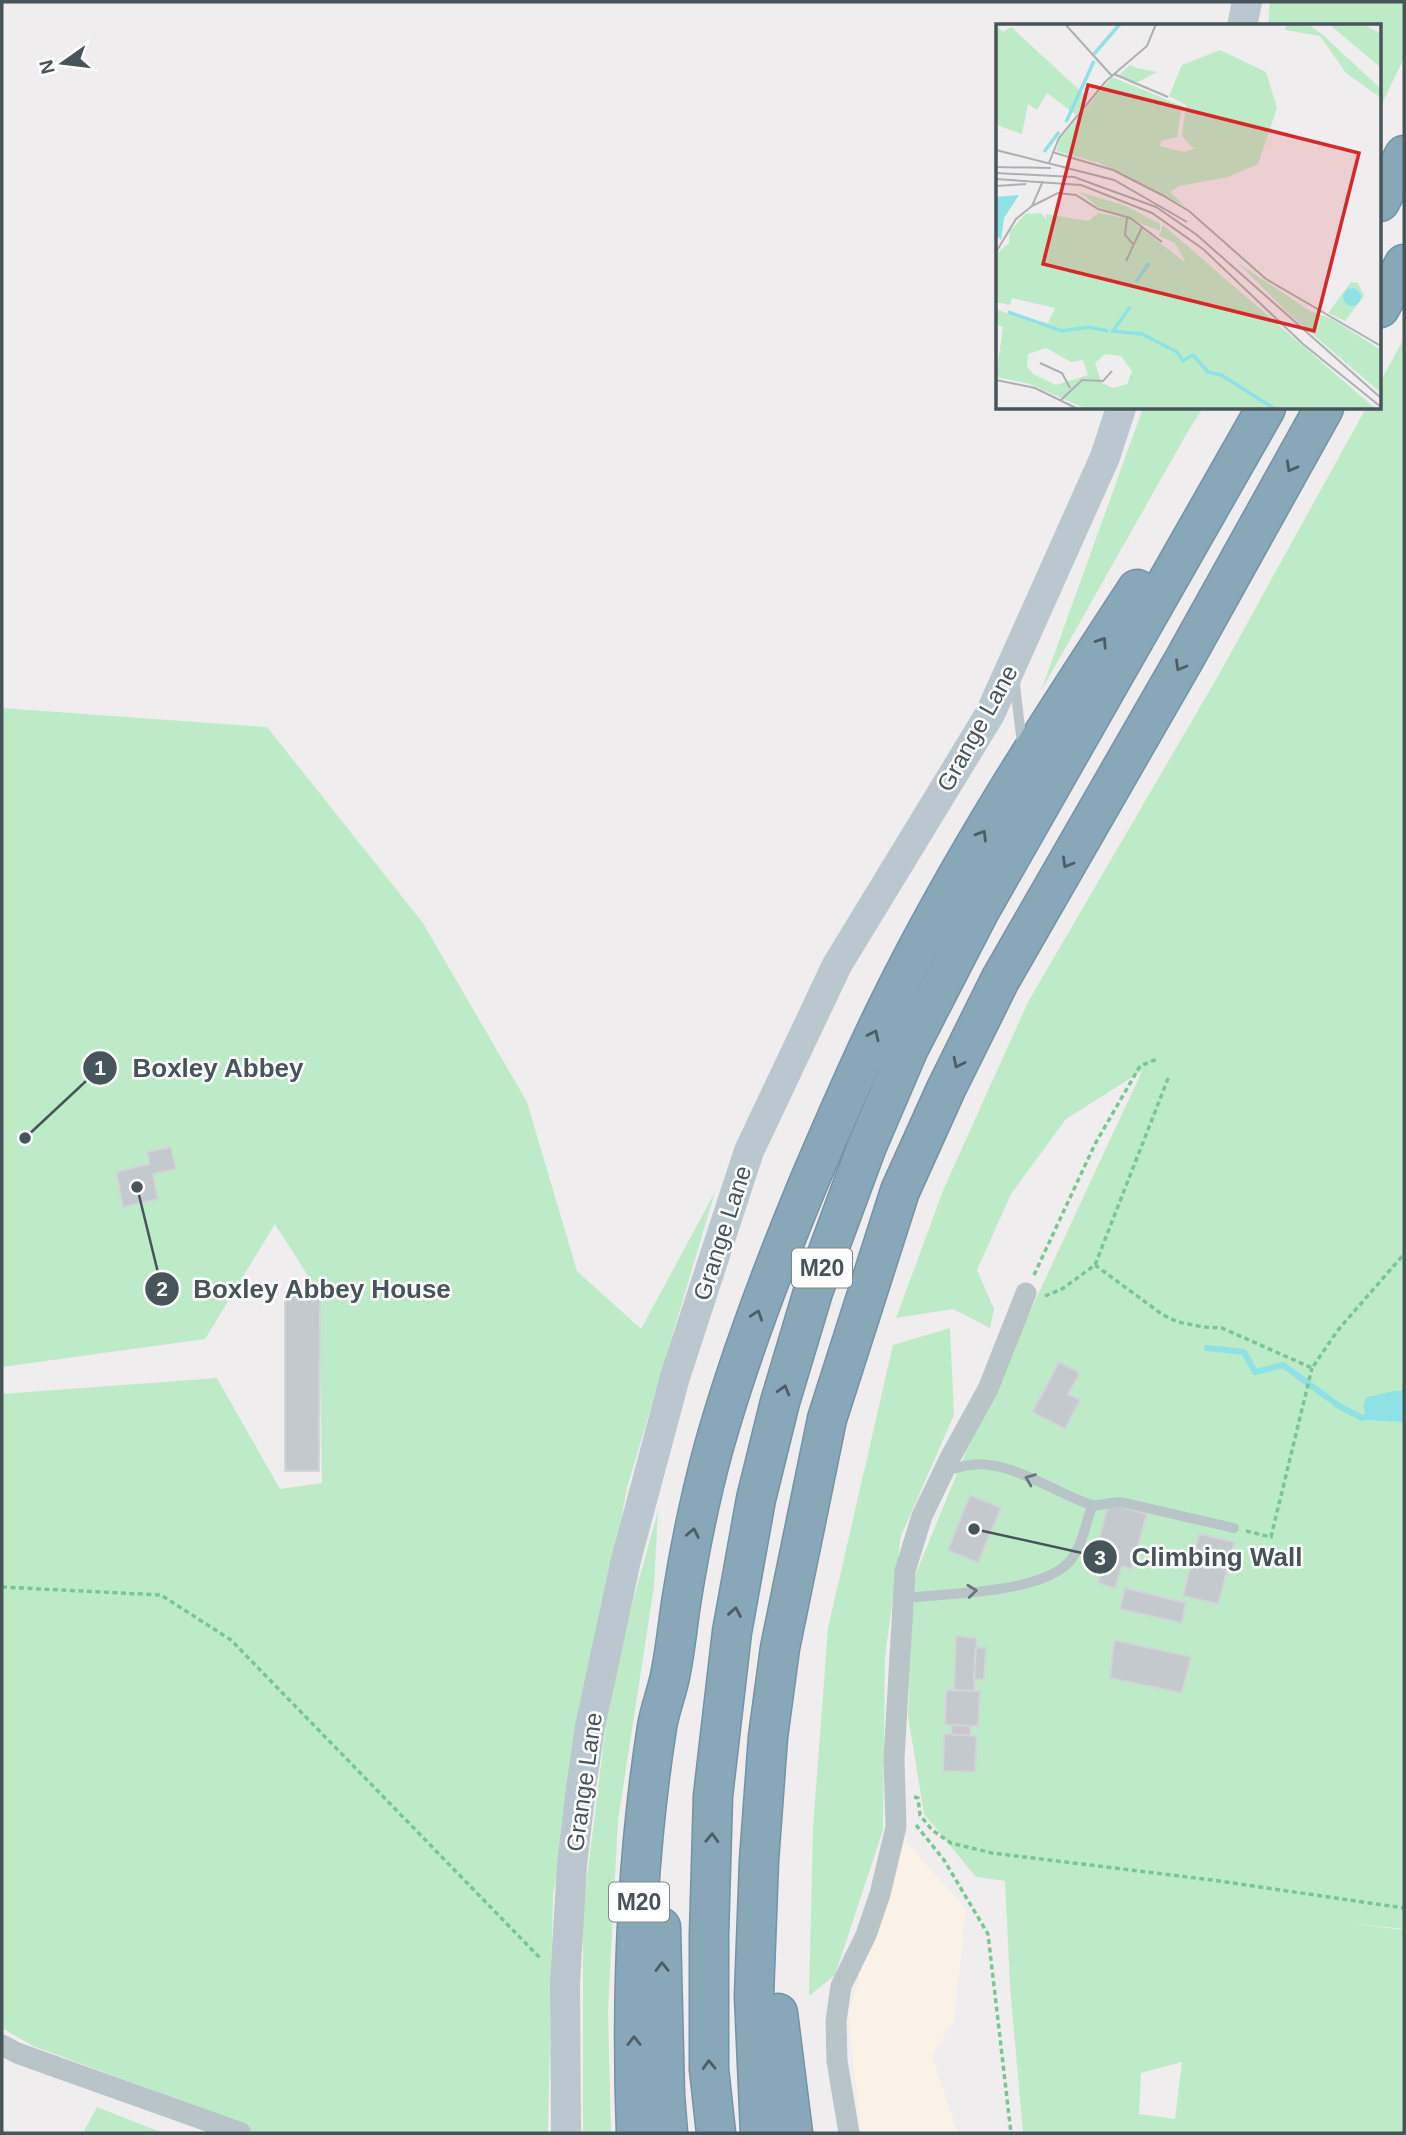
<svg xmlns="http://www.w3.org/2000/svg" width="1406" height="2135" viewBox="0 0 1406 2135" font-family="Helvetica,sans-serif">
  <style>
    .commercial { fill: #faf1e7 }
    .green { fill: #beebc7; fill-rule: evenodd }
    .water { fill: #8ee2e5 }
    .lines { fill: none; stroke-linecap: round; stroke-linejoin: round }
    .stream { stroke: #8ee2e5; stroke-width: 6 }
    .building { fill: #c4c9cd; stroke: #d1d5d8; stroke-width: 2 }
    .highway-casing { stroke: #7393a5; stroke-width: 41 }
    .path { stroke: #78c792; stroke-width: 3.5; stroke-dasharray: 5 3.5; stroke-linecap: butt }
    .lane { stroke: #b9c4c9; stroke-width: 10 }
    .street { stroke: #b9c4c9; stroke-width: 21 }
    .secondary { stroke: #bac7ce; stroke-width: 30 }
    .highway { stroke: #88a8b9; stroke-width: 38 }
    .oneway { stroke: #4e5c63 }
    .oneway2 { stroke: #69767b }
    .labels { text-anchor: middle; dominant-baseline: central; stroke-width: 5; stroke-linejoin: round; paint-order: stroke }
    .shield { fill: #fff; stroke: #7e878b; stroke-width: 2 }
    .shield-label { font-size: 23px; font-weight: bold; fill: #475459 }
    .street-label { font-size: 24px; fill: #475459; stroke: #fff }
    .inset-river { fill: none; stroke: #8ee2e5; stroke-width: 3.5 }
    .inset-road { fill: none; stroke: #acb0b2; stroke-width: 2 }
    .view { fill: #d62828; fill-opacity: 0.15; stroke: #d62828; stroke-width: 3.5 }
    .inset-edge { fill: none; stroke: #475459; stroke-width: 3.5 }
    .leader { fill: none; stroke: #475459; stroke-width: 2.5 }
    .callout-dot { fill: #475459; stroke: #fff; stroke-width: 2.5 }
    .mark-label { font-size: 21px; text-anchor: middle; font-weight: bold; fill: #fff }
    .callout-label { font-size: 26px; text-anchor: middle; font-weight: bold; fill: #475459; stroke: #fff; stroke-width: 5; stroke-linejoin: round; paint-order: stroke }
  </style>
  <rect width="100%" height="100%" fill="#f0edee"/>
  <!-- commercial -->
  <polygon class="commercial" points="901,1836 966,1909 954,2021 932,2055 958,2133 861,2133 848,2015"/>
  <!-- green -->
  <g class="green">
    <polygon points="1270,2 1404,2 1404,58 1380,108 1380,26 1268,26"/>
    <path d="M1404 338V1929L1346 1923 1404 1930V2133H1023L1010 1986 1005 1881 976 1877 924 1814 908 1716 914 1578 974 1432 1142 1071 1066 1119 1011 1194 977 1270 994 1309 990 1328 953 1309 896 1318 944 1188 1028 1002 1218 676 1366 408H1380V383ZM1182 2062 1175 2119 1139 2114 1141 2073Z"/>
    <polygon points="1143,408 1203,408 1187,433 1041,691"/>
    <polygon points="2,708 267,727 423,923 527,1102 577,1271 641,1329 715,1192 627,1488 553,1896 548,2133 256,2133 184,2102 33,2046 2,2028 2,1394 217,1378 280,1489 322,1483 319,1293 275,1224 205,1339 2,1367"/>
    <polygon points="950,1328 954,1415 901,1536 885,1657 883,1830 835,1975 809,1996 813,1828 828,1628 893,1345"/>
    <polygon points="658,1511 654,1586 618,1821 608,2010 611,2133 583,2133 583,1909 612,1676"/>
    <polygon points="97,2107 163,2133 83,2133"/>
  </g>
  <!-- water -->
  <polygon class="water" points="1394,1391 1404,1391 1404,1422 1367,1420 1363,1405 1367,1397"/>
  <g class="lines">
    <!-- stream -->
    <polyline class="stream" points="1207,1348 1244,1352 1255,1372 1283,1365 1339,1406 1362,1418 1372,1415"/>
  </g>
  <!-- building -->
  <g class="building">
    <polygon points="171,1147 176,1169 153,1174 158,1199 123,1207 116,1172 150,1164 147,1152"/>
    <polygon points="285,1293 320,1293 319,1471 285,1471"/>
    <polygon points="1059,1362 1080,1373 1068,1394 1080,1400 1065,1429 1032,1412"/>
    <polygon points="970,1495 1001,1508 978,1563 948,1550"/>
    <polygon points="1109,1503 1147,1514 1131,1569 1122,1566 1115,1588 1098,1583 1105,1560 1094,1557"/>
    <polygon points="1199,1534 1235,1542 1218,1604 1183,1596"/>
    <polygon points="1125,1588 1186,1603 1182,1623 1120,1609"/>
    <polygon points="956,1636 977,1638 974,1691 954,1690"/>
    <polygon points="1114,1640 1191,1657 1182,1693 1110,1678"/>
    <polygon points="976,1647 986,1648 984,1680 974,1679"/>
    <polygon points="946,1690 980,1691 978,1726 945,1725"/>
    <polygon points="952,1725 970,1726 970,1736 951,1735"/>
    <polygon points="944,1734 977,1736 975,1772 943,1771"/>
  </g>
  <g class="lines">
    <!-- highway casing -->
    <g class="highway-casing">
      <g id="highway">
        <polyline points="1380,202 1404,155"/>
        <polyline points="1380,308 1404,264"/>
        <polyline points="661,1927 665,2095 668,2133"/>
        <polyline points="778,2013 793,2133"/>
        <path d="M636 2133C631 1998 636 1861 657 1727 660 1708 668 1690 671 1671 676 1646 678 1621 682 1597 690 1547 700 1498 713 1450 738 1360 772 1271 808 1184 834 1123 860 1062 890 1002 961 858 1049 723 1137 589"/>
        <polyline points="716,2133 709,2069 709,1935 713,1796 732,1632 756,1499 780,1402 813,1292 867,1146 909,1048 979,912 1266,408"/>
        <polyline points="760,2133 754,1996 759,1861 768,1737 780,1648 827,1419 900,1191 946,1089 1000,980 1185,658 1324,408"/>
      </g>
    </g>
    <!-- path -->
    <g class="path">
      <polyline points="1095,1265 1163,1315 1178,1322 1204,1327 1222,1328 1312,1368 1338,1330 1404,1254"/>
      <polyline points="1034,1275 1095,1144 1140,1066 1157,1059"/>
      <polyline points="1045,1296 1062,1289 1095,1265 1169,1076"/>
      <polyline points="1246,1531 1271,1537 1312,1368"/>
      <polyline points="2,1587 161,1595 231,1640 541,1959"/>
      <polyline points="914,1797 918,1798 920,1815 932,1830 951,1843 992,1853 1212,1880 1404,1908"/>
      <polyline points="916,1825 944,1860 988,1934 1011,2133"/>
    </g>
    <!-- lane -->
    <g class="lane">
      <polyline points="1014,677 1022,744"/>
      <path d="M944 1472C952 1469 961 1466 970 1465 1009 1459 1053 1492 1089 1504 1098 1508 1110 1501 1121 1502L1234 1528"/>
      <path d="M904 1598C947 1593 1041 1594 1070 1561 1082 1546 1086 1523 1092 1506"/>
    </g>
    <!-- street -->
    <g class="street">
      <polyline points="2,2045 17,2053 241,2133"/>
      <polyline points="849,2133 837,2061 836,2021 841,1986 866,1935 880,1894 896,1827 894,1758 905,1571 922,1516 951,1456 988,1389 1026,1293"/>
    </g>
    <!-- secondary -->
    <g class="secondary">
      <polyline points="1242,26 1247,2"/>
      <polyline points="566,2133 565,1983 572,1865 581,1788 590,1727 626,1560 675,1377 749,1151 837,965 990,714 1105,457 1121,408"/>
    </g>
    <!-- highway -->
    <use href="#highway" class="highway"/>
  </g>
  <!-- one-way arrows -->
  <defs><path id="oneway-chevron" d="M-2-3.5L2.5 0L-2 3.5" fill="none" stroke-width="1.6" stroke-linecap="round" stroke-linejoin="round" transform="scale(1.75)"/></defs>
  <g class="oneway">
    <use href="#oneway-chevron" transform="translate(1291 467) rotate(119)"/>
    <use href="#oneway-chevron" transform="translate(1102 642) rotate(-57)"/>
    <use href="#oneway-chevron" transform="translate(1180 666) rotate(120)"/>
    <use href="#oneway-chevron" transform="translate(982 835) rotate(-59)"/>
    <use href="#oneway-chevron" transform="translate(1067 863) rotate(120)"/>
    <use href="#oneway-chevron" transform="translate(874 1035) rotate(-65)"/>
    <use href="#oneway-chevron" transform="translate(958 1063) rotate(116)"/>
    <use href="#oneway-chevron" transform="translate(757 1315) rotate(-71)"/>
    <use href="#oneway-chevron" transform="translate(784 1390) rotate(-74)"/>
    <use href="#oneway-chevron" transform="translate(693 1533) rotate(-79)"/>
    <use href="#oneway-chevron" transform="translate(735 1612) rotate(-80)"/>
    <use href="#oneway-chevron" transform="translate(712 1838) rotate(-88)"/>
    <use href="#oneway-chevron" transform="translate(662 1967) rotate(-91)"/>
    <use href="#oneway-chevron" transform="translate(634 2041) rotate(-90)"/>
    <use href="#oneway-chevron" transform="translate(709 2065) rotate(-92)"/>
  </g>
  <g class="oneway2">
    <use href="#oneway-chevron" transform="translate(1030 1479) rotate(-158)"/>
    <use href="#oneway-chevron" transform="translate(972 1591) rotate(-6)"/>
  </g>
  <g class="labels">
    <!-- shield labels -->
    <g class="shield">
      <rect x="792" y="1248.5" width="60" height="39" rx="5"/>
      <rect x="609" y="1882.5" width="60" height="39" rx="5"/>
    </g>
    <g class="shield-label">
      <text x="822" y="1268">M20</text>
      <text x="639" y="1902">M20</text>
    </g>
    <!-- street labels -->
    <g class="street-label">
      <text transform="translate(977 728) rotate(-61)">Grange Lane</text>
      <text transform="translate(722 1233) rotate(-72)">Grange Lane</text>
      <text transform="translate(584 1782) rotate(-82)">Grange Lane</text>
    </g>
  </g>
  <!-- overview -->
  <g transform="translate(996 24)">
    <rect width="385" height="385" fill="#f0edee"/>
    <path d="M290 0H312L327 11 385 65V74L350 49 324 12 289 6ZM367 0 385 10V44L334 1ZM0 1 7 8 15 3 92 74 80 91 51 69 41 86 32 80 26 110 0 101ZM224 26 270 48 281 84 262 140 232 153 183 162 174 168 189 182 104 139 60 127 64 115 116 53 186 82 181 113 165 117 164 122 188 128 198 125 186 112 190 81 173 72 186 41ZM134 41 141 44 161 48 138 60 122 52ZM84 168 130 182 164 200V207L102 183ZM45 189 51 196 49 190 92 197 103 189 133 195 190 239 179 219 163 212 167 201 380 385H90L34 360 0 353 7 303 0 301V285L42 301 41 297 52 299 59 284 16 274 14 281 0 278V230L13 219 14 207 29 190ZM50 324 75 338 87 336 92 351 60 361 37 350 31 342 32 330ZM109 330 125 332 136 347 131 360 117 364 106 359 99 339ZM242 239 314 287 336 295 385 326V369L293 290ZM355 258 362 259 368 272 349 297 332 289Z" fill="#beebc7" fill-rule="evenodd"/>
    <path d="M23 171 8 194 5 216 0 211V173ZM347 273a9 9 0 1 1 18 0a9 9 0 1 1-18 0Z" fill="#8ee2e5"/>
    <path class="inset-river" d="M98 30 124 0M70 98 98 37M48 128 63 108M140 258 153 239M12 288 66 307 93 303 112 307M115 307 146 310 181 328 187 337 197 331 212 348 225 351 279 385M117 307 134 283"/>
    <path class="inset-road" d="M69 0 116 52M118 50 172 73M0 126 118 156 191 198M56 128 117 146 166 171 193 187 270 255 385 322M53 139 63 114 110 57 151 22 160 0M0 143 55 144M0 149 78 153 160 183 201 211 385 374M0 155 85 161 156 189 207 225 307 320 385 383M0 162 30 160M36 182 62 169 80 171 102 185 134 194 166 218M131 193 129 211 137 220M0 228 20 195 36 182 47 157M130 237 146 203M44 339 66 349 74 364M0 356 39 364 82 385M65 376 86 356 107 357 116 347"/>
    <path class="view" d="M92 61 363 129 318 307 47 240Z"/>
    <rect width="385" height="385" class="inset-edge"/>
  </g>
  <!-- callouts -->
  <path class="leader" d="M25 1138L100 1068M137 1187L162 1289M974 1529L1100 1557"/>
  <g class="callout-dot">
    <circle cx="25" cy="1138" r="7"/>
    <circle cx="137" cy="1187" r="7"/>
    <circle cx="974" cy="1529" r="7"/>
    <circle cx="100" cy="1068" r="18"/>
    <circle cx="162" cy="1289" r="18"/>
    <circle cx="1100" cy="1557" r="18"/>
  </g>
  <g class="mark-label">
    <text x="100" y="1075">1</text>
    <text x="162" y="1296">2</text>
    <text x="1100" y="1565">3</text>
  </g>
  <g class="callout-label">
    <text x="218" y="1077">Boxley Abbey</text>
    <text x="322" y="1298">Boxley Abbey House</text>
    <text x="1217" y="1566">Climbing Wall</text>
  </g>
  <!-- border -->
  <rect width="1406" height="2135" fill="none" stroke="#475459" stroke-width="7"/>
  <!-- north arrow -->
  <g transform="translate(63 63) rotate(256)" stroke="#ffffff" stroke-width="5" paint-order="stroke">
  <path d="M0-5L12 26L0 18L-12 26Z" fill="#475459"/>
  <text y="-10" font-size="19" font-weight="bold" text-anchor="middle" fill="#475459">N</text>
  </g>
</svg>
